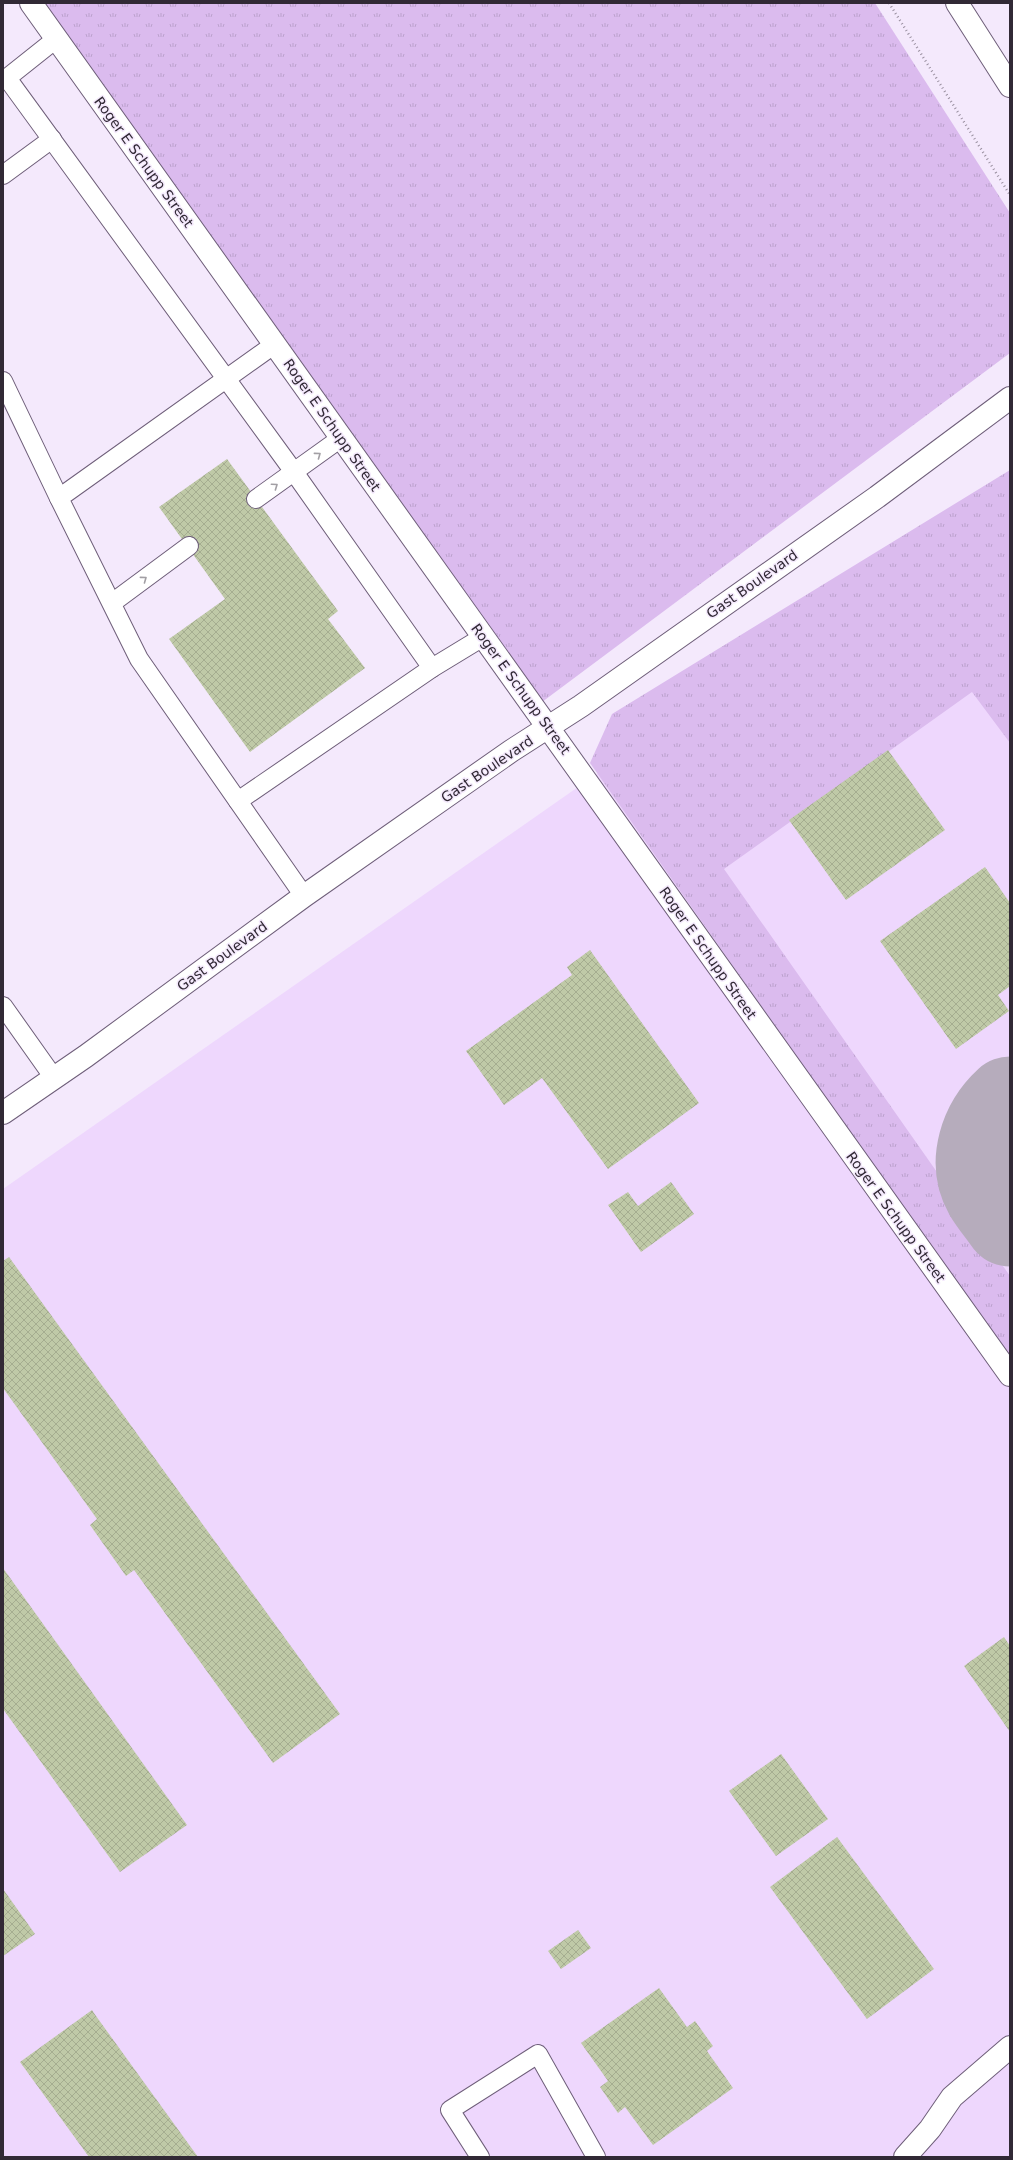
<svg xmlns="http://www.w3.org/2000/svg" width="1013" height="2160" viewBox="0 0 1013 2160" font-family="'DejaVu Sans',sans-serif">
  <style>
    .built { fill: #eed7fd }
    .grass { fill: url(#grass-tufts) }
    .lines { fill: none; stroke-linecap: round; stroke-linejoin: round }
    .taxiway { stroke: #b6acbc; stroke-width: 93 }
    .building { fill: url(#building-cross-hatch) }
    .lane-casing { stroke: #6e5e79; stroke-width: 20 }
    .street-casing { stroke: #6e5e79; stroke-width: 24 }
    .secondary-casing { stroke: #6e5e79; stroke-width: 24 }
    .path { stroke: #9a90a0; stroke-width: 2.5; stroke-dasharray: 1 3; stroke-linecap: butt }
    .lane { stroke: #fff; stroke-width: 18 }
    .street { stroke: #fff; stroke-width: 22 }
    .secondary { stroke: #fff; stroke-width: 22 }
    .oneway { stroke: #a29fa4 }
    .labels { text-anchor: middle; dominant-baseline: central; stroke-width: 3; stroke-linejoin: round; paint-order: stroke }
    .street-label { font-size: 14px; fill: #312935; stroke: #f4e9fc }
  </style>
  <defs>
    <pattern id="grass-tufts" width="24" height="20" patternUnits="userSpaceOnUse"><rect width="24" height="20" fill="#dbbbee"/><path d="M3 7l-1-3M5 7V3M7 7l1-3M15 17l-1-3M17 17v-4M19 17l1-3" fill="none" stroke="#bca1cd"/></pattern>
    <pattern id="building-cross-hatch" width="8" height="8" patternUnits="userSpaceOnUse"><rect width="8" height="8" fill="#bfc9a7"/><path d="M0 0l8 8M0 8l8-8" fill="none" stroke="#a5ad90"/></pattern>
  </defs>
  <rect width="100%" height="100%" fill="#f4e9fc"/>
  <!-- built -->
  <polygon class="built" points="1010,485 1010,2157 3,2157 3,1189"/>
  <!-- grass -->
  <g class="grass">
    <polygon points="42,3 875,3 1010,213 1010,353 534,708"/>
    <polygon points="1010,470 1010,743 972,692 724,869 1010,1276 1010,1359 590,763 612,714"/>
  </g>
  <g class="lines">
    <!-- taxiway -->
    <path class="taxiway" d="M1010 1103C986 1125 973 1162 990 1192 996 1202 1004 1211 1010 1220"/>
  </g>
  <!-- building -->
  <g class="building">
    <polygon points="227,459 338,611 328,619 365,668 250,752 169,639 225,599 159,507"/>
    <polygon points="888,750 945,830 846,900 789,820"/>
    <polygon points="985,867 1010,903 1010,986 998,995 1009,1011 956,1049 880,941"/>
    <polygon points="590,950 699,1103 608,1169 542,1078 504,1105 466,1051 572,975 567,967"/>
    <polygon points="671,1182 694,1214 641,1252 608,1205 628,1192 638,1206"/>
    <polygon points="9,1257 340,1714 273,1763 134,1570 126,1576 90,1525 97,1519 3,1388 3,1261"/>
    <polygon points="3,1568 187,1825 120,1872 3,1709"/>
    <polygon points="1004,1637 1010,1646 1010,1732 964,1666"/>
    <polygon points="781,1754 828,1819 776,1856 729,1791"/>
    <polygon points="837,1837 934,1969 867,2019 770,1887"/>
    <polygon points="3,1889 35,1934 3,1956"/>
    <polygon points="578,1930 591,1948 561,1969 548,1951"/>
    <polygon points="659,1988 687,2027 695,2021 713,2046 707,2051 733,2088 653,2145 625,2107 618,2113 600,2087 608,2081 581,2043"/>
    <polygon points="92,2010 96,2016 198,2157 89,2157 20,2062"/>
  </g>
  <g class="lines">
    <!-- lane casing -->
    <g class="lane-casing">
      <g id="lane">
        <polyline points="56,39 7,78 294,472 432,668"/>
        <polyline points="3,175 52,139"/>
        <polyline points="275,344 59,498 139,659 304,896"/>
        <polyline points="3,381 59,498"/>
        <polyline points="256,499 341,438"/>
        <polyline points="112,603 189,546"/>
        <polyline points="238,801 432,668 483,637"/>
        <polyline points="3,1006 54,1078"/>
        <polyline points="480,2157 450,2110 538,2054 596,2157"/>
      </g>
    </g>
    <!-- street casing -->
    <g class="street-casing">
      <g id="street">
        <polyline points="31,3 1010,1375"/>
        <polyline points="3,1113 86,1056 304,896 511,751 581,706 877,497 1010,398"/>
        <polyline points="905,2157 930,2129 952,2097 1010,2047"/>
      </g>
    </g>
    <!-- secondary casing -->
    <g class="secondary-casing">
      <polyline id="secondary" points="957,3 1010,86"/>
    </g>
    <!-- path -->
    <polyline class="path" points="889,3 1010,195"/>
    <!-- lane -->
    <use href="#lane" class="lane"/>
    <!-- street -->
    <use href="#street" class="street"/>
    <!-- secondary -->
    <use href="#secondary" class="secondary"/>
  </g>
  <!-- one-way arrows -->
  <defs><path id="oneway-chevron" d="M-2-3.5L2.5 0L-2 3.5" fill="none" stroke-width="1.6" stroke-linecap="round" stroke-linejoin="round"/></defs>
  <g class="oneway">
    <use href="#oneway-chevron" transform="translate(318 455) rotate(-36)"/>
    <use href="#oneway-chevron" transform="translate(275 486) rotate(-35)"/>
    <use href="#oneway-chevron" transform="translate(144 579) rotate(-36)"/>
  </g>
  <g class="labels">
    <!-- street labels -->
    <g class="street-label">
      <text transform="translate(144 162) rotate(54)">Roger E Schupp Street</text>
      <text transform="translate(332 425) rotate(55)">Roger E Schupp Street</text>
      <text transform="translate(752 584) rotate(-35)">Gast Boulevard</text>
      <text transform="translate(521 689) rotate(54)">Roger E Schupp Street</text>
      <text transform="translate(487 769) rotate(-34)">Gast Boulevard</text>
      <text transform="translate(708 953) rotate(55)">Roger E Schupp Street</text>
      <text transform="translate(222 956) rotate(-36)">Gast Boulevard</text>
      <text transform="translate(896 1217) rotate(54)">Roger E Schupp Street</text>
    </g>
  </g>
  <!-- border -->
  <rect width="1013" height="2160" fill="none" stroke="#312935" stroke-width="8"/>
</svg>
